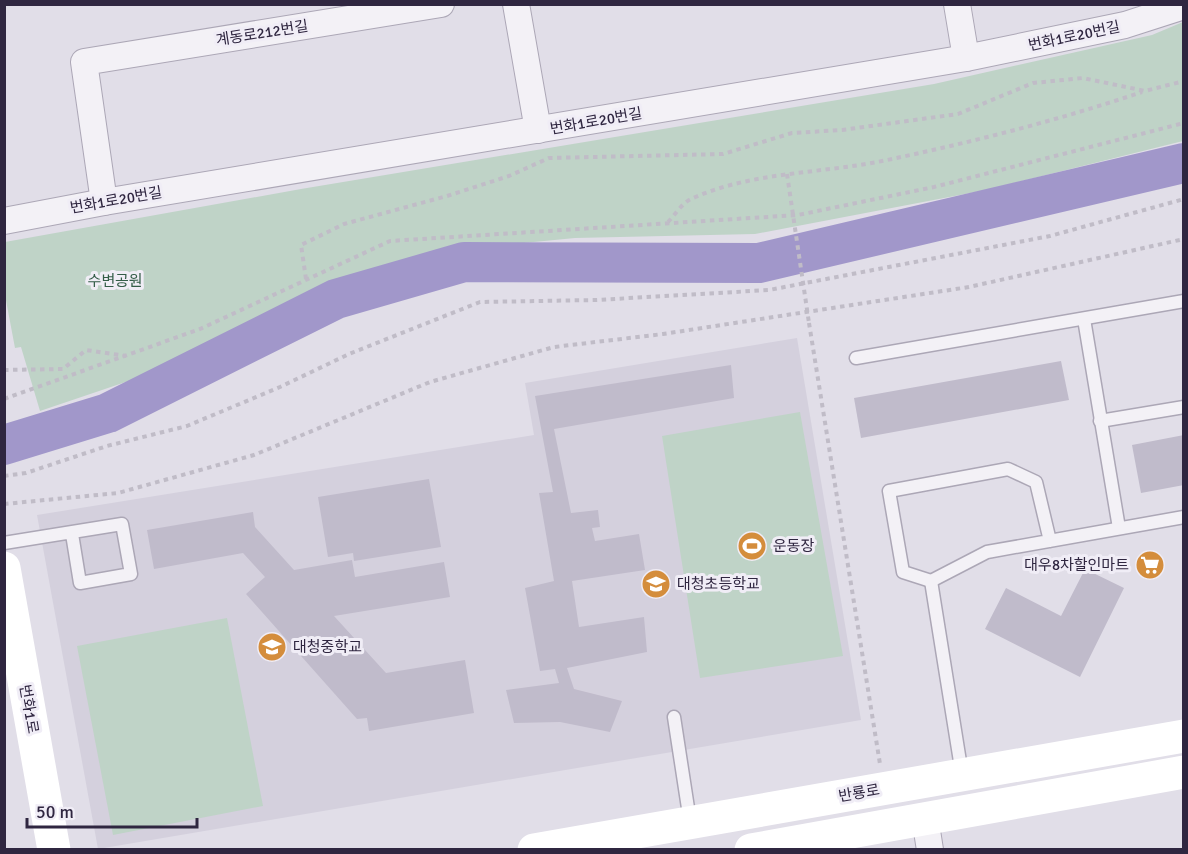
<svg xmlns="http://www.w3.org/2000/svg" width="1188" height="854" viewBox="0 0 1188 854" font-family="Signika,'Noto Sans KR',sans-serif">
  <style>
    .built { fill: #d4d0dd }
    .green { fill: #bfd3c7 }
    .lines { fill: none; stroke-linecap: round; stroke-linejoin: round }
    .river { stroke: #a197ca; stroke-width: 40 }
    .building { fill: #c0bbcb }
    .lane-casing { stroke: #aca7b6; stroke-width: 15 }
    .street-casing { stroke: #aca7b6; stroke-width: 28 }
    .path { stroke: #c0bcc7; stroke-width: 4; stroke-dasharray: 4.5 4.5; stroke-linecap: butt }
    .lane { stroke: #f3f1f6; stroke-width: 12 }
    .street { stroke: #f3f1f6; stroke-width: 26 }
    .secondary { stroke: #fff; stroke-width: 33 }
    .path-bridge { stroke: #c0bcc7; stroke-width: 4; stroke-dasharray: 4.5 4.5; stroke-linecap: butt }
    .labels { text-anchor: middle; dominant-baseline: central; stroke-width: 6; stroke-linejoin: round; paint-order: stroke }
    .street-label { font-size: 15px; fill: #2f2640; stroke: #f0edf6 }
    .park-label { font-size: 15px; fill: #335c47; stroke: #f0edf6 }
    .poi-label { font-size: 15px; fill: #2f2640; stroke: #f0edf6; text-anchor: start }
  </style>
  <rect width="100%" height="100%" fill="#e1dee8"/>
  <!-- built -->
  <polygon class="built" points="797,338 861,720 98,849 37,515 534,435 525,383"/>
  <!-- green -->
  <g class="green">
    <polygon points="1183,22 1183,141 986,190 755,234 575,238 442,251 356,282 164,369 40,411 21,347 15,348 5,295 5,242 301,189 934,84 1152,35"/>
    <polygon points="800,412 843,656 700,678 662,436"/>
    <polygon points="227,618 263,806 113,835 77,646"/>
  </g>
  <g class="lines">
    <!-- river -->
    <polyline class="river" points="4,445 108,413 336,299 464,262 759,263 1184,163"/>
  </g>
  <!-- building -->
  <g class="building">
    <polygon points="1061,361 1069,400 861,438 854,398"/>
    <polygon points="731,365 734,398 554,429 571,513 598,510 600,527 592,528 595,541 639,534 645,570 572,581 579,627 644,617 647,652 567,668 574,689 622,701 610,732 560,722 514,723 506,690 559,683 555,669 540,671 525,588 554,581 539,493 553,492 535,396"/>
    <polygon points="1184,435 1184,485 1141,493 1132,445"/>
    <polygon points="429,479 441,547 354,561 353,553 328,557 318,497"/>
    <polygon points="253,512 255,527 294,570 352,560 355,577 444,562 450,597 334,616 386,673 465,660 474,713 369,731 367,718 357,719 246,594 265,577 243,553 154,569 147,530"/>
    <polygon points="1085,569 1124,588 1080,677 985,629 1006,588 1061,616"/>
  </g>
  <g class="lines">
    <!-- lane casing -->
    <g class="lane-casing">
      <g id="lane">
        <polyline points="1084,319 1119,528"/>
        <polyline points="856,358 1184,301"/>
        <polyline points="1100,421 1184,407"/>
        <polyline points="1050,541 1036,482 1008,469 889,491 903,572 931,581 987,552 1184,517"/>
        <polyline points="4,543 122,524 131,574 80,583 72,534"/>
        <polyline points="931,581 962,774"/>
        <polyline points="674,717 690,821"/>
      </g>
    </g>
    <!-- street casing -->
    <g class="street-casing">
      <g id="street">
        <polyline points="516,4 538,130"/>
        <polyline points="957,4 966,58"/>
        <polyline points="104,202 84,62 441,4"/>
        <polyline points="4,221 104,202 966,58 1125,25 1184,6"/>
        <polyline points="925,818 930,850"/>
      </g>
    </g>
    <!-- path -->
    <g class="path">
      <path d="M668 222C675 215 682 203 691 199 752 171 822 174 887 160 973 142 1059 120 1142 92"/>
      <polyline points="306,279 301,245 344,224 447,196 509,176 549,158 723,154 792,133 842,130 958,114 1033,83 1083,78 1145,91 1184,81"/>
      <polyline points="809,323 880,764"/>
      <polyline points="4,370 63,369 86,350 126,356"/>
      <polyline points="4,399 200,329 390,241 798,215 934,187 1184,123"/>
      <polyline points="4,476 26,473 107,446 187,426 280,387 349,354 480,302 596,300 769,290 1050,236 1184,199"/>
      <polyline points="4,504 118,493 254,455 430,382 554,347 663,334 969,287 1184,239"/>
    </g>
    <!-- lane -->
    <use href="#lane" class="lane"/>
    <!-- street -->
    <use href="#street" class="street"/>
    <!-- secondary -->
    <g class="secondary">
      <polyline points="4,568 54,850"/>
      <polyline points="534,850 1184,736"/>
      <polyline points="751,850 1184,772"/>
    </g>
    <!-- path-bridge -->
    <polyline class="path-bridge" points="787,174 809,323"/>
  </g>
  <!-- icons -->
  <defs>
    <g id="stadium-disc" transform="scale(1.5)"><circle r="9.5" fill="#d48d3c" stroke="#f0edf6"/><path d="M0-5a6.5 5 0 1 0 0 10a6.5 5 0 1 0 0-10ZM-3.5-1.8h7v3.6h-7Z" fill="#fff"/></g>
    <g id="supermarket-disc" transform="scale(1.5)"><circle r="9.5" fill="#d48d3c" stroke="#f0edf6"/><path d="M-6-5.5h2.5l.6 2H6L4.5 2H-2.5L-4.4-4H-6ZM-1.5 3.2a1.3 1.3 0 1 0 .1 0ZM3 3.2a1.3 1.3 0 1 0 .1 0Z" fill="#fff"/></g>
    <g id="school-disc" transform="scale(1.5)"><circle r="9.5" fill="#d48d3c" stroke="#f0edf6"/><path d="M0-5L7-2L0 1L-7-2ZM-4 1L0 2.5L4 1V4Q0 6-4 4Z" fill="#fff"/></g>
  </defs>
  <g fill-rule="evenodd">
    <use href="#stadium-disc" x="752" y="546"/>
    <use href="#supermarket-disc" x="1150" y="565"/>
    <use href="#school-disc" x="656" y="584"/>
    <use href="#school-disc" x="272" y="647"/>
  </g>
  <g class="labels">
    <!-- street labels -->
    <g class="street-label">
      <text transform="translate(262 33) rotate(-9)">계동로212번길</text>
      <text transform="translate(1074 36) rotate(-12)">번화1로20번길</text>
      <text transform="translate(596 121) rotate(-10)">번화1로20번길</text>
      <text transform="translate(116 200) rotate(-10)">번화1로20번길</text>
      <text transform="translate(29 709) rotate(80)">번화1로</text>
      <text transform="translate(859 793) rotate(-10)">반룡로</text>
    </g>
    <!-- park labels -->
    <g class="park-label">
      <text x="115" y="281">수변공원</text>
    </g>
    <!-- poi labels -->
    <g class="poi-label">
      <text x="773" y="546">운동장</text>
      <text x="1129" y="565" text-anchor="end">대우8차할인마트</text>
      <text x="677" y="584">대청초등학교</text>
      <text x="293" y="647">대청중학교</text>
    </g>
  </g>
  <!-- border -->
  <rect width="1188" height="854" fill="none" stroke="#2f2640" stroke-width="12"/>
  <!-- scale -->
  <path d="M27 818v9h170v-9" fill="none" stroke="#2f2640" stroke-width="3"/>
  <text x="36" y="818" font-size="18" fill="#2f2640" stroke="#f0edf6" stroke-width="4.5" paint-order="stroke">50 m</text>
</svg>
